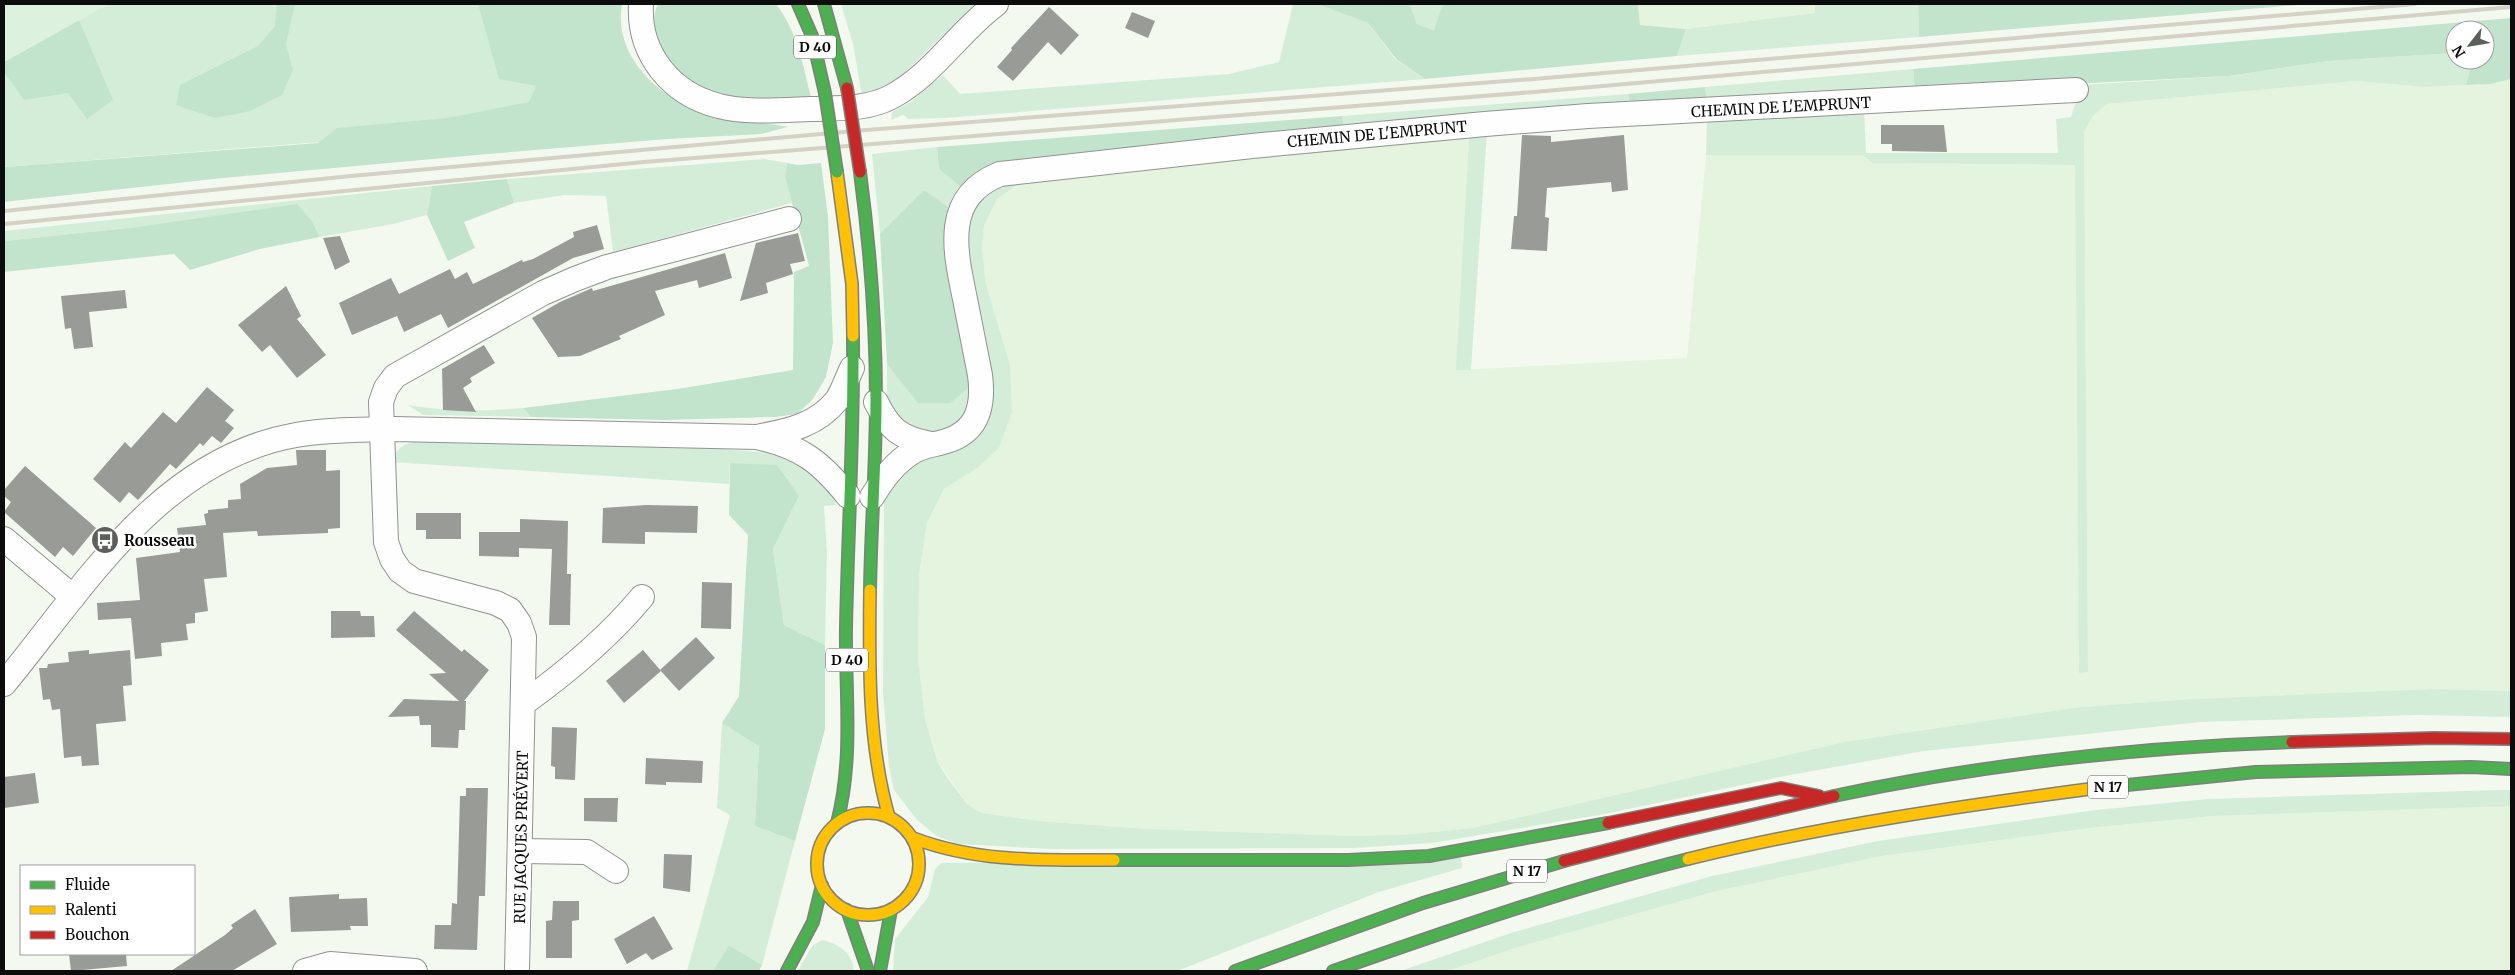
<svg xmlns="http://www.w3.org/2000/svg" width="2515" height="975" viewBox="0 0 2515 975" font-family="Merriweather,serif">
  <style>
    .farmland { fill: #e5f4de }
    .green { fill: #d4edd8 }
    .forest { fill: #c3e4cc }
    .pitch { fill: #ddf2de }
    .building { fill: #999c96 }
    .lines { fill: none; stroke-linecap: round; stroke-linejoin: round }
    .street-casing { stroke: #90938f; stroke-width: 26 }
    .fast-casing { stroke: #7e807c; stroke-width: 14 }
    .slow-casing { stroke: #7e807c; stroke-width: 14 }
    .jam-casing { stroke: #7e807c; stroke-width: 14 }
    .street { stroke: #fdfefd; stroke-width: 24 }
    .fast { stroke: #4caf50; stroke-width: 11 }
    .slow { stroke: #ffc107; stroke-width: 11 }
    .jam { stroke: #c62828; stroke-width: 11 }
    .rail { stroke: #d4d1c5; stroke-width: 4 }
    .fast-bridge-casing { stroke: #7e807c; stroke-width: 14; stroke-linecap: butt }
    .jam-bridge-casing { stroke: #7e807c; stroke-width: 14; stroke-linecap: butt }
    .fast-bridge { stroke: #4caf50; stroke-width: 11 }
    .jam-bridge { stroke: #c62828; stroke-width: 11 }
    .labels { text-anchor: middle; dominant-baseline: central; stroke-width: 5; stroke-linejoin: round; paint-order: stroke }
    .shield { fill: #fff; stroke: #555; stroke-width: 1 }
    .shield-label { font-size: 14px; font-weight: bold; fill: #0c0c0c }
    .street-label { font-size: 15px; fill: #0c0c0c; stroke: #fff }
    .poi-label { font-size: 15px; font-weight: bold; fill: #0c0c0c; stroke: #fff; text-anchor: start }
  </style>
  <rect width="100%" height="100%" fill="#f4f9f0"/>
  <!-- farmland -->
  <g class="farmland">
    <polygon points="1638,4 1815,4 1816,13 1686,29 1640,25"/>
    <polygon points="2511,79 2511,691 2432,689 2193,699 2080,707 1844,742 1473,828 1413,834 1356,836 1148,829 1039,821 982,813 967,804 938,762 925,719 918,658 919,574 927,523 944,489 977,468 986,284 982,248 984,226 997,199 1017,185 1041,179 1469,139 1457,370 1687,358 1706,155 1863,155 1872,163 2075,165 2079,672 2088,672 2084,132 2093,116 2107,104 2356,81 2425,87 2490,84"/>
    <polygon points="2500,806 2511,806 2511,971 1448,971 1518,947 1717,891 1882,856 2098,827 2214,816"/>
  </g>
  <!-- green -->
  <g class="green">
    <polygon points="108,4 574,4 612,119 4,167 4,62"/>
    <polygon points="841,4 975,4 898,79 862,96 853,44"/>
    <polygon points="1293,4 1317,4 1368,23 1396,60 1425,79 946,118 908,119 903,115 891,120 892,112 912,101 943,75 960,94 1229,74 1279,62"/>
    <polygon points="1410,4 1443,4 1435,30 1417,24"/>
    <polygon points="1815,4 1918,4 1919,37 1677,56 1686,29 1815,13"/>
    <polygon points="2455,53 2455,60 2472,60 2466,85 2425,87 2356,81 2107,104 2093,116 2084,132 2088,672 2079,673 2075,165 1872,163 1863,155 1706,155 1707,117 1864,108 1866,153 2058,153 2056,119 2071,117 2081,85 2229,76 2328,61"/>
    <polygon points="1913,69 1915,92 1708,106 1705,87"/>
    <polygon points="1628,94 1631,108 1345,132 1342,116"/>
    <polygon points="1487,131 1471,370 1456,370 1469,139 1060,177"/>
    <polygon points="937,147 939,169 963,189 952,210 880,234 872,154"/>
    <polygon points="764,159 787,163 785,177 792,203 613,252 606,196 564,195 514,203 507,179"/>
    <polygon points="1006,178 1017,185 997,199 984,226 982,248 986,284 1010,366 1012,412 999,448 977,468 944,489 927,523 919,574 918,658 925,719 938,763 949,780 967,804 982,813 1039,821 1148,829 1356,836 1413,834 1473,828 1844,742 2080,707 2193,699 2432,689 2511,691 2511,717 2417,715 2201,722 1924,751 1785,776 1605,814 1432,843 1354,848 1050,849 958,844 937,836 917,820 894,790 889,767 883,692 884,501 899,473 979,428 962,243 977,199"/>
    <polygon points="432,186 427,215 393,224 320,237 312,221 137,227 4,241 4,231"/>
    <polygon points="887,364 973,384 973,410 955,429 922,434 887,411"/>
    <path d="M408 405C449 412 482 411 523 408L531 417 423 415Z"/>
    <path d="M420 441 706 448 775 453 804 460 832 488 836 505 824 506 827 552 825 645 784 625 773 549 799 496 730 463 729 484 392 462C396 447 405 443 420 441Z"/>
    <polygon points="722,723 759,745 755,826 795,841 762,965 729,945 713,971 687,971 730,815 717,808"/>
    <polygon points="2499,790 2511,790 2511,806 2214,816 2098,827 1882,856 1717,891 1518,947 1448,971 1400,971 1514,932 1712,876 1878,841 2096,810 2207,799"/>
    <polygon points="1461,858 1462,868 1379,892 1177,971 893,971 895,939 928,897 935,869 941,863"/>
    <path d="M822 940C839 944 852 952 854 971H798L812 946Z"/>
  </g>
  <!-- forest -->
  <g class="forest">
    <polygon points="277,4 295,4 286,44 293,70 282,95 250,111 215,118 176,105 180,85 258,46 275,26"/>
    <path d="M478 4H622C612 61 668 106 719 118 742 123 765 122 788 127L761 134 667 139 488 154 223 178 4 202V167L318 143 337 128 447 118 529 102 536 86 499 79Z"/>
    <path d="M658 4H776C797 31 803 65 811 97 784 97 752 100 726 95 698 91 664 70 658 41 655 26 651 18 658 4Z"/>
    <polygon points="1317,4 1410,4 1417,24 1434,30 1443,4 1638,4 1640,25 1686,29 1677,56 1425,79 1397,60 1368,23"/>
    <polygon points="1918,4 2310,4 1919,37"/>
    <polygon points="2511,18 2511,79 2490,84 2466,85 2472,60 2485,60 2485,30 2455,30 2455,53 2328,61 2229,76 1915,92 1913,69"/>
    <polygon points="79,20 113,100 87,119 68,93 24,100 4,72 4,62"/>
    <polygon points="1705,87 1708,106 1631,108 1628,94"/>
    <polygon points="1342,116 1345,132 963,189 939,169 937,147"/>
    <polygon points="787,163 798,165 821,163 828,217 833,343 826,377 813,399 797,414 775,417 663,420 531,417 523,408 677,389 793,370 794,272 809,266 785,177"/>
    <polygon points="507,179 514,203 464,222 475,248 448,261 427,215 432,186"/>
    <polygon points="924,190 952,210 973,384 950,403 918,403 887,364 880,234"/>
    <polygon points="297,204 312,221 320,237 260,249 190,270 174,254 4,272 4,241 137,227"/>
    <polygon points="730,463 777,465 799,496 773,549 784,625 825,645 825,729 795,841 755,826 759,746 722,723 739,696 748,535 729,515"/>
    <polygon points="729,945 762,965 759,971 713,971"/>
  </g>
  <!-- pitch -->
  <polygon class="pitch" points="4,4 108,4 4,62"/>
  <!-- building -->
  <g class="building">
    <polygon points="1049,7 1079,35 1061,55 1048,42 1013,81 997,67 1012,50 1011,48"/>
    <polygon points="1132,12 1155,21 1148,38 1125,28"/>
    <polygon points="1881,125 1944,125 1947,152 1892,151 1892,144 1881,144"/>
    <polygon points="1522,135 1551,136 1551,142 1624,135 1628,190 1612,192 1611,182 1547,188 1545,217 1549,218 1547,251 1511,249 1514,216 1517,216"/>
    <polygon points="597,225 604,249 573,258 448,328 441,314 404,332 397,316 352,335 339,303 391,278 399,294 450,269 455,279 467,272 473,284 522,260 523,262 533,259 574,237 573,232"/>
    <polygon points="798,233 805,261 790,264 793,274 766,283 768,293 740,301 756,243"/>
    <polygon points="340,236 350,262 335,270 323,238"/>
    <polygon points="725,253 732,278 699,288 697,280 655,291 665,315 619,336 621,339 580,356 558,357 532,318 560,302 592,288 593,291"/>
    <polygon points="286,286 301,316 297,319 326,355 297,378 270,345 262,352 238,325"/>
    <polygon points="125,290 127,308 89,312 93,347 74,349 71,328 65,329 61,296"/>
    <polygon points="484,345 495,363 470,378 472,382 463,388 476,412 443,410 442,369"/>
    <polygon points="207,387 234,410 225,421 234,428 221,443 212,436 203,446 200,443 176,469 170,464 138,500 129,492 120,503 93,479 125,442 131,448 163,412 176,423"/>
    <polygon points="296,450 326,450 326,471 340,470 340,528 328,529 328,533 258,536 257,531 223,533 227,577 204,579 208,611 195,613 195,623 186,624 188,640 161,643 162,656 135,659 131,618 98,620 97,603 140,600 136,558 180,552 177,528 206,525 204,514 208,513 208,510 228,508 228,500 241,499 240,484 267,468 297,465"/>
    <polygon points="25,466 96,528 73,556 63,547 55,557 4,512 11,502 4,496 4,490"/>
    <polygon points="646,505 698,506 697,533 645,532 645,544 602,543 603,508"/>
    <polygon points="416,513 461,513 461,539 426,539 426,530 416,530"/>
    <polygon points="520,519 568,521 567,574 571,574 570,625 549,625 552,549 519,548 519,557 479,556 479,532 520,532"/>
    <polygon points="702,582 732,583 731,629 701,628"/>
    <polygon points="331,611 360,611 361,616 374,616 375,637 331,638"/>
    <polygon points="414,611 462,652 464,649 489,670 464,701 466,701 465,730 459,730 458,748 431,747 431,725 420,725 419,716 388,717 404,699 459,701 429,674 446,673 396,630"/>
    <polygon points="696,637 715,658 679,691 660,670"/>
    <polygon points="89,650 89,654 130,650 132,685 123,686 126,721 96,724 99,765 82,766 81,756 64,758 60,709 52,710 50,699 43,700 39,668 47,668 48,664 69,662 68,652"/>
    <polygon points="643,650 661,671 624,703 606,681"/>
    <polygon points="552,727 577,728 575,780 555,779 555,767 551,766"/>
    <polygon points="646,758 703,761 702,783 666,782 666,785 645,784"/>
    <polygon points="35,773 39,803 4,808 4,777"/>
    <polygon points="466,788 488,788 485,896 479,896 477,950 434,949 435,925 451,925 452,903 457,904 460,796 466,796"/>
    <polygon points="584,798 618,798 617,822 584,821"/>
    <polygon points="664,854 692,855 690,892 663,888"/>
    <polygon points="339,894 339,899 367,898 368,926 350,926 351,930 291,932 289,897"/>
    <polygon points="553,901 579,901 579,920 572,921 572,958 546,958 546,921 552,920"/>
    <polygon points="255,909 277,944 232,971 171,971 225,935 233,928 231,925"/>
    <polygon points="654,916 673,949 652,960 646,953 627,964 614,939"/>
    <polygon points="69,954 126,954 127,966 71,971"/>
  </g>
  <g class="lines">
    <!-- street casing -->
    <g class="street-casing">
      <g id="street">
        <path d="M641 4C638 54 671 94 719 106 744 113 783 110 810 109 837 108 866 110 891 97 934 74 958 32 996 4"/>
        <path d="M876 402C890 430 900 438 931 444"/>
        <path d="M761 436C790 431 818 424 837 400 843 391 847 378 852 368"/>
        <path d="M872 497C883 479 895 462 914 451 923 446 933 445 943 442 978 433 984 406 980 375 975 350 970 324 965 299 955 251 942 197 1000 174L1252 146 1485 124 1588 116 2076 90"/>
        <polyline points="4,539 73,597"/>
        <path d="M4 684C85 586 160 459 296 435 329 429 361 430 394 429L757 437C801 447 820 461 848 496"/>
        <path d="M524 703C567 672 608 638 642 597"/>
        <polyline points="521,851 587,852 616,871"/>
        <polyline points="305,971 330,964 415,971"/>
        <polyline points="517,971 524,637 519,623 510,610 496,603 414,581 400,571 392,559 386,542 381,402 386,388 395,376 543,293 575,279 607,267 789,219"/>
      </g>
    </g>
    <!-- fast casing -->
    <g class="fast-casing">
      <g id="fast">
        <polyline points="798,4 812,36 825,93"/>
        <polyline points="824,4 847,88"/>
        <path d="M860 172C870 248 876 324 876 400 876 463 871 527 870 590"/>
        <polyline points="2097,788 2256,772 2471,767 2511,769"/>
        <path d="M1834 796C1984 764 2139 747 2292 742"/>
        <path d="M837 823C854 758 845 693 846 627 848 530 854 433 853 336"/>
        <polyline points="1114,860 1348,860 1429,856 1608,823"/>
        <polyline points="847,910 868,971"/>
        <polyline points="787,971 813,922 822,885"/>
        <polyline points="880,971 891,910"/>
        <polyline points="1235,971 1423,903 1564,861"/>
        <path d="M1333 971C1450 930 1567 889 1688 859"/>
      </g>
    </g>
    <!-- slow casing -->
    <g class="slow-casing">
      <g id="slow">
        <polyline points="837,172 852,284 853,336"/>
        <path d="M870 590C869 666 868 744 889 817"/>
        <circle cx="868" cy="864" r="51"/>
        <path d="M913 838C978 863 1045 860 1114 860"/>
        <path d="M1688 859C1823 826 1960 806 2097 788"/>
      </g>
    </g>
    <!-- jam casing -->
    <g class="jam-casing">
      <g id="jam">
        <polyline points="2292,742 2434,738 2511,739"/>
        <polyline points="1608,823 1781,788 1819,796"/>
        <polyline points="1564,861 1678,832 1834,796"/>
      </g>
    </g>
    <!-- street -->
    <use href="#street" class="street"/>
    <!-- fast -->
    <use href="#fast" class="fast"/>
    <!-- slow -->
    <use href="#slow" class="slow"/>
    <!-- jam -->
    <use href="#jam" class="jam"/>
    <!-- rail -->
    <g class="rail">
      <polyline points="4,211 351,176 866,130 1534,79 2415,4"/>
      <polyline points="4,224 644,162 1534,92 2511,7"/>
    </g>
    <!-- fast-bridge casing -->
    <g class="fast-bridge-casing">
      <polyline id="fast-bridge" points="825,93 837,172"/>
    </g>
    <!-- jam-bridge casing -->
    <g class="jam-bridge-casing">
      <polyline id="jam-bridge" points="847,88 860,172"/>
    </g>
    <!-- fast-bridge -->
    <use href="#fast-bridge" class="fast-bridge"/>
    <!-- jam-bridge -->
    <use href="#jam-bridge" class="jam-bridge"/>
  </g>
  <!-- icons -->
  <defs>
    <g id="bus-disc" transform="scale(1.4375)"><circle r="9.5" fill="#5d5f5c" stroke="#fff"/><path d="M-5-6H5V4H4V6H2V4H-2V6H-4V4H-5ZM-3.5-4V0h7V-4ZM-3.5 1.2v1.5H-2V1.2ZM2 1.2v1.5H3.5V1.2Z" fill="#fff"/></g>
  </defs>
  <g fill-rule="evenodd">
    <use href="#bus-disc" x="105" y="540"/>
  </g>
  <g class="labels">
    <!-- shield labels -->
    <g class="shield">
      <rect x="794" y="35.5" width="42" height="23" rx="4"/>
      <rect x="826" y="648.5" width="42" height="23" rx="4"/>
      <rect x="2088" y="775.5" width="40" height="23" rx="4"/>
      <rect x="1507" y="859.5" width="40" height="23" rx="4"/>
    </g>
    <g class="shield-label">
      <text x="815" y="47">D 40</text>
      <text x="847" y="660">D 40</text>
      <text x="2108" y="787">N 17</text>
      <text x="1527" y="871">N 17</text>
    </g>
    <!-- street labels -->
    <g class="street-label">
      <text transform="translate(1781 107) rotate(-3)">CHEMIN DE L'EMPRUNT</text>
      <text transform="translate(1377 134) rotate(-5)">CHEMIN DE L'EMPRUNT</text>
      <text transform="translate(521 837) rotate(-89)">RUE JACQUES PRÉVERT</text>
    </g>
    <!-- poi labels -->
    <g class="poi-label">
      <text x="124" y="540">Rousseau</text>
    </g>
  </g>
  <!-- border -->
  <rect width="2515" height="975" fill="none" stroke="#0c0c0c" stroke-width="10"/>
  <!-- legend -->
  <rect x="20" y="865" width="175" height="90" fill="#ffffff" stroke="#9e9e9e"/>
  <rect x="30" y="881" width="25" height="8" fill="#4caf50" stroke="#9e9e9e"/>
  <text x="65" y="890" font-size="15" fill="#0c0c0c">Fluide</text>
  <rect x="30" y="906" width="25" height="8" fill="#ffc107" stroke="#9e9e9e"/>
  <text x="65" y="915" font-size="15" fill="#0c0c0c">Ralenti</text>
  <rect x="30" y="931" width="25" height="8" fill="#c62828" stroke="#9e9e9e"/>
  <text x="65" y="940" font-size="15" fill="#0c0c0c">Bouchon</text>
  <!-- north arrow -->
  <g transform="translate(2470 45) rotate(239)"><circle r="24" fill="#ffffff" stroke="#9e9e9e"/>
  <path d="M0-4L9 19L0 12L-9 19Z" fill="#5d5f5c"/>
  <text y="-8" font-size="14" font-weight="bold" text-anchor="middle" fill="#0c0c0c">N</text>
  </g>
</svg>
